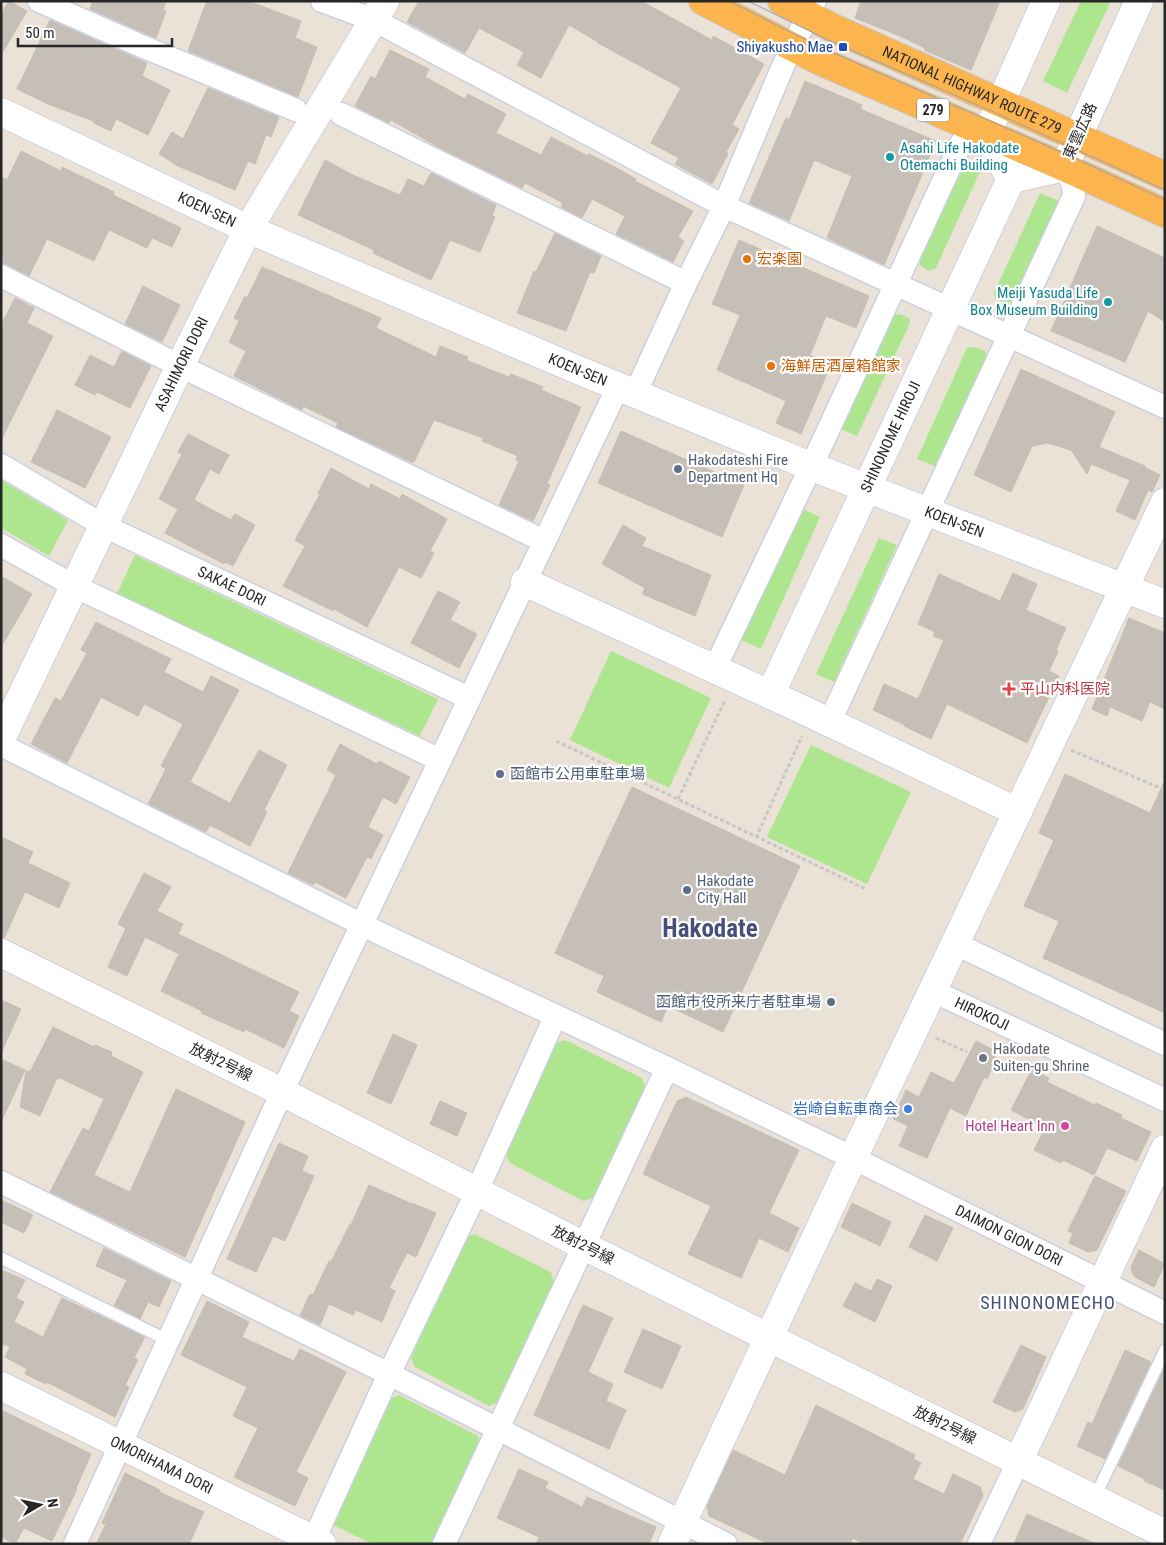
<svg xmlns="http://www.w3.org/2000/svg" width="1166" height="1545" viewBox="0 0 1166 1545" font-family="'Roboto Condensed','Noto Sans JP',sans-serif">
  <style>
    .green { fill: #ade68f }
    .building { fill: #c6bfb7; stroke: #c6beb1 }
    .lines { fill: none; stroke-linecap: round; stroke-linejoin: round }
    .service-casing { stroke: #ccd0e1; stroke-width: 14 }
    .minor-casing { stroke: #ccd0e1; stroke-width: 25 }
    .tertiary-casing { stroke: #ccd0e1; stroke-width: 30 }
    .trunk-casing { stroke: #c7c7c7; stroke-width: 30 }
    .path { stroke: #c7c7c7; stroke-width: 3; stroke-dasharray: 4 2.5; stroke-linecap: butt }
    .service { stroke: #fff; stroke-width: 11 }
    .minor { stroke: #fff; stroke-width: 22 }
    .tertiary { stroke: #fff; stroke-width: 28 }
    .trunk { stroke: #fcb54e; stroke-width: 28 }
    .tram { stroke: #9a9eb3; stroke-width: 1 }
    .transit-dot { fill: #1a4fb4; stroke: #fff; stroke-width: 2 }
    .culture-dot { fill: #0f9aa8; stroke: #fff; stroke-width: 2 }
    .food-dot { fill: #e8710a; stroke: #fff; stroke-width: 2 }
    .service-dot { fill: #5c6f8a; stroke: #fff; stroke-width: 2 }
    .health-dot { fill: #e0444e; stroke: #fff; stroke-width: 2 }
    .worship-dot { fill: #6b7280; stroke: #fff; stroke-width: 2 }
    .shop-dot { fill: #3f7fe0; stroke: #fff; stroke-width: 2 }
    .hotel-dot { fill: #d1479c; stroke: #fff; stroke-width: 2 }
    .labels { text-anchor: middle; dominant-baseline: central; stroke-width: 4.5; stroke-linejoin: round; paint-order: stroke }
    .shield { fill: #fff; stroke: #686868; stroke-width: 1 }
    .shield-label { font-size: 14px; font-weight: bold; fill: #272727 }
    .transit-label { font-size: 15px; fill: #164399; stroke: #fff; text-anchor: end }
    .street-label { font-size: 15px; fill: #272727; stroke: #fff }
    .culture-label { font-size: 15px; fill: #0d838f; stroke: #fff; text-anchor: start }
    .food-label { font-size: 15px; fill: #c56008; stroke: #fff; text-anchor: start }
    .service-label { font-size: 15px; fill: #4e5e75; stroke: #fff; text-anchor: start }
    .health-label { font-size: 15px; fill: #be3a42; stroke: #fff; text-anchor: start }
    .worship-label { font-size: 15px; fill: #5b616d; stroke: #fff; text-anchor: start }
    .shop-label { font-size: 15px; fill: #366cbe; stroke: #fff; text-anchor: end }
    .hotel-label { font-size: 15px; fill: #b23c85; stroke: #fff; text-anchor: end }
    .quarter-label { font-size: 18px; letter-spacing: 1px; fill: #454f79; stroke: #fff }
    .town-label { font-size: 25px; font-weight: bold; fill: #454f79; stroke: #fff }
  </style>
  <rect width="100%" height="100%" fill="#ebe2d7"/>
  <!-- green -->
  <g class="green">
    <polygon points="1081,1 1111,1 1067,93 1043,81"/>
    <polygon points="967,160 982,167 936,268 929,271 921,266 919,260"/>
    <polygon points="1040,193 1059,201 1013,301 1007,303 995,299 994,293"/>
    <polygon points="899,314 909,318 910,323 857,436 841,429 893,316"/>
    <polygon points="974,347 985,351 987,357 935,466 917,459 967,348"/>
    <polygon points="1,480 68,520 49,556 1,528"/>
    <polygon points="803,509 820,517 761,649 741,640"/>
    <polygon points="879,538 897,545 834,682 816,674"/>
    <polygon points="135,555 438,699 420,736 117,594"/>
    <polygon points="611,651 711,698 669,788 570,740"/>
    <polygon points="811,745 911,792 867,884 767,837"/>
    <polygon points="565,1040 642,1078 646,1088 596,1197 583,1201 510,1163 505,1153 554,1044"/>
    <polygon points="475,1234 551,1272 554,1283 501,1401 489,1406 415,1367 411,1358 465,1238"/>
    <polygon points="399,1395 478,1436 480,1445 433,1544 372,1544 331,1524 388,1400"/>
  </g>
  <!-- building -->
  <g class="building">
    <polygon points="9,1 27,11 1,55 1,14"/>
    <polygon points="93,1 166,1 163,10 166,11 156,38 90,9"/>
    <polygon points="207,1 248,1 301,21 295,38 317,47 298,97 188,51"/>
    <polygon points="419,1 641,1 712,40 713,36 764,64 732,125 739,129 726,152 728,154 712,184 675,164 679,158 651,143 681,88 598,43 598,42 569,25 541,78 517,65 524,52 479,28 465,53 407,22"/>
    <polygon points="861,1 1000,1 971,70 924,50 925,48 902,37 855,18"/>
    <polygon points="50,20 147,63 142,76 170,90 148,135 116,119 111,131 94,123 94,121 50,105 17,89"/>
    <polygon points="390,50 429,69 425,77 465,99 468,94 506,114 496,133 541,155 551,137 588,156 589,154 611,165 636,179 635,181 693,211 678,237 684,241 673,262 616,234 625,216 592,199 582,218 561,207 563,203 525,183 522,188 442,149 391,120 389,123 355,106 371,76 375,79"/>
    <polygon points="805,81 862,105 860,109 936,141 884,265 827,238 852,176 814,160 789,221 749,203 786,118 789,120"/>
    <polygon points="208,88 279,117 271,137 266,135 255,164 248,161 235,190 178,166 159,154 172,132 183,139"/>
    <polygon points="21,151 61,171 62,167 114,192 113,195 181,228 172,247 152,238 147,248 109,230 94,261 47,239 29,276 1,262 1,177 7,180"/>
    <polygon points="325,160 355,176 400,195 408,179 424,186 431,173 496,205 492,216 495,217 480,252 450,240 431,280 373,253 374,250 298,215"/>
    <polygon points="1097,226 1165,258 1165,322 1148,311 1125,362 1051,331"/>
    <polygon points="555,233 601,256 594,273 590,272 566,331 517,313 534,271 536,272"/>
    <polygon points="739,240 869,296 856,328 826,316 810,355 831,364 801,434 776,423 786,401 717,370 740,315 712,304"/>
    <polygon points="262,267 381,318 376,328 436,357 440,346 468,357 466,360 509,377 511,374 543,387 541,390 581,407 547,484 550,485 533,521 499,505 519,461 516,460 518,456 482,441 483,438 434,420 414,462 411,462 336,427 338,423 303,406 302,410 234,376 246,351 229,342 239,321 234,318 245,296 247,298"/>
    <polygon points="143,286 180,305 162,342 125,324"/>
    <polygon points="15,298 34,308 27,323 53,336 1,440 1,325"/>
    <polygon points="122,351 151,366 130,408 97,392 95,395 75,385 90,355 114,367"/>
    <polygon points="1021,369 1115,412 1099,447 1145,466 1144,467 1160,475 1152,492 1148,490 1135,520 1116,511 1130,480 1091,464 1087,474 1071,450 1048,443 1032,446 1011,492 974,475"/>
    <polygon points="57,410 111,437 85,488 31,462"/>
    <polygon points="621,431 744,485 722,537 598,483"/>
    <polygon points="188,434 229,455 219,474 210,469 194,500 231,520 235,514 255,525 233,566 225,562 224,564 165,533 178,509 159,499 182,454 178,452"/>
    <polygon points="331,468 369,489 371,484 400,499 402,494 447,519 430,551 434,553 421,578 399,567 367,627 334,609 333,611 283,586 305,546 295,540 320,494 318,493"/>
    <polygon points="623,525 646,538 642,546 711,575 695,616 642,594 645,588 602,564"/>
    <polygon points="1013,573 1037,584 1026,610 1066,628 1056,650 1058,651 1049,671 1059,676 1027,743 947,704 931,739 904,726 905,725 873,710 884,684 918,699 944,640 933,636 935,632 918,624 939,574 1000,601"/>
    <polygon points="1,576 32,594 1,647"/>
    <polygon points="438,591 460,602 450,620 477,634 459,668 411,643"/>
    <polygon points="1129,618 1165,633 1165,709 1150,702 1142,721 1110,707 1107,716 1092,709"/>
    <polygon points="96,622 171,659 164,672 203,692 211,676 239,690 190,782 230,803 259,750 287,765 264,810 267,812 250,846 210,825 206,832 148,804 166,769 161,766 183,724 144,704 138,716 101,697 67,763 31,744 55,698 61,701 87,653 81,650"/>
    <polygon points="340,744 377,764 379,761 410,777 396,804 383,797 368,827 383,835 371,859 367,857 346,898 315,882 313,885 288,873 336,775 327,770"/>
    <polygon points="1065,774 1150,813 1165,780 1165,1013 1043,958 1059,921 1024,906 1054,840 1039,833"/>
    <polygon points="632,787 800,866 723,1032 668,1006 661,1022 597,992 604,976 555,953"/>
    <polygon points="1,837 33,852 28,863 70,883 59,908 25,892 4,938 1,938"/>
    <polygon points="144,873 171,887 157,911 183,924 178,934 299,992 289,1011 299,1016 284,1048 245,1029 244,1032 201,1013 202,1011 161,991 179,954 145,937 127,976 108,967 126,928 118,924"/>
    <polygon points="1,1000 21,1009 1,1053"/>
    <polygon points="53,1027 94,1047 95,1045 112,1052 111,1056 143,1072 94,1175 130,1192 176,1089 245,1122 185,1257 50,1192 83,1128 89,1131 104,1099 60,1078 60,1079 57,1078 40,1116 20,1107 26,1071 30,1072"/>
    <polygon points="393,1034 417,1045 391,1104 367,1093"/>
    <polygon points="976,1041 992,1049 990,1054 997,1058 987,1079 984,1077 966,1116 950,1108 927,1158 899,1146 908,1126 893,1119 906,1090 919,1097 931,1072 954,1083"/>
    <polygon points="1,1059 25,1070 1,1122"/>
    <polygon points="1032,1069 1049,1078 1047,1082 1095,1105 1096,1103 1122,1115 1121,1118 1151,1132 1137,1161 1107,1148 1094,1175 1063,1160 1061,1163 1034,1150 1045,1128 1011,1110"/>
    <polygon points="686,1097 799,1150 769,1213 799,1228 788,1252 759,1238 741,1278 688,1254 711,1206 643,1174 677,1101"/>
    <polygon points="440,1101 467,1113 457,1136 430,1124"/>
    <polygon points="279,1143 308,1156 302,1171 314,1176 285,1241 273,1236 256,1272 227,1259"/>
    <polygon points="1095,1176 1126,1191 1097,1250 1088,1252 1069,1243 1073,1233 1068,1231"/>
    <polygon points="369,1185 412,1204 412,1203 436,1213 416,1257 407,1253 389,1288 395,1291 382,1322 356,1310 353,1315 329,1304 320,1325 300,1316 310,1294 313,1295 329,1261 331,1262 350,1224 351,1225"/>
    <polygon points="1,1200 33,1215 24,1233 1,1222"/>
    <polygon points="852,1203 891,1222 880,1246 841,1227"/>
    <polygon points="925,1215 953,1228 937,1261 909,1247"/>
    <polygon points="104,1248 171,1281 159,1307 148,1302 140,1319 114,1306 127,1280 96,1266"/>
    <polygon points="1139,1250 1165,1264 1154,1287 1135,1277 1132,1273 1131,1267"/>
    <polygon points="1,1270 25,1280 16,1298 24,1302 14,1322 43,1337 62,1298 145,1337 134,1358 138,1360 125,1385 129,1387 115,1417 47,1382 46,1384 25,1374 27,1369 5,1357 10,1347 4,1344 1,1349"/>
    <polygon points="877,1279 892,1286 875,1322 843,1306 855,1283 871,1291"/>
    <polygon points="207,1301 249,1322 242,1337 294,1361 300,1349 346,1372 296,1472 308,1478 295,1506 234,1477 258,1428 233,1416 247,1387 181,1355"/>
    <polygon points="583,1305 613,1318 588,1372 613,1384 606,1401 626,1410 609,1449 534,1415"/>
    <polygon points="643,1329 681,1346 662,1389 624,1372"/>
    <polygon points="1021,1345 1046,1357 1023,1409 1015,1412 993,1402"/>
    <polygon points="1125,1350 1151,1362 1105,1459 1077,1446 1088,1422 1092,1424"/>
    <polygon points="1164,1369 1165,1369 1165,1490 1144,1481 1145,1479 1118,1466"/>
    <polygon points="816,1405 915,1455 913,1459 921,1463 913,1479 944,1494 953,1474 980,1487 983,1495 960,1544 864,1544 853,1538 850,1544 769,1544 709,1516 707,1506 733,1450 785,1475"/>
    <polygon points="1,1410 91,1454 76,1488 77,1489 52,1541 24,1528 15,1544 1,1537"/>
    <polygon points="519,1469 548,1482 545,1488 582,1507 587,1497 656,1527 649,1544 536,1544 539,1537 497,1518"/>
    <polygon points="125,1473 160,1490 159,1492 204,1512 189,1544 96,1544 106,1524 102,1523"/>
    <polygon points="1027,1514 1096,1544 1014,1544"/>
  </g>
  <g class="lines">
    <!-- service casing -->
    <g class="service-casing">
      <g id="service">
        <polyline points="1,1258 169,1341"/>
        <polyline points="1094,1499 1165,1350"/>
      </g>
    </g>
    <!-- minor casing -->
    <g class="minor-casing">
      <g id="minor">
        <polyline points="39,1 139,45 296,110"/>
        <polyline points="322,1 374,20 724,206 1165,407"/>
        <polyline points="341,114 686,283"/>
        <polyline points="1,276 180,366 544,541"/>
        <polyline points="635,394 686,283 724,206 783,66 815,1"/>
        <path id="s1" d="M1 465 104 526 469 698"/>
        <polyline points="1,545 74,586 440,760"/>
        <polyline points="714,670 825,437 961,143 984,132"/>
        <polyline points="829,723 1074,196 1073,184 1064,167"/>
        <path id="s2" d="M1 745 381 934 667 1068 853 1158 1165 1313"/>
        <polyline points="956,944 1165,1044"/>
        <path id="s3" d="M933 991 1165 1100"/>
        <polyline points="1,1182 389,1374 726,1544"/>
        <polyline points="75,1544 282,1092 618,387"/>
        <polyline points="312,1544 389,1374 477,1191 555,1017"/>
        <polyline points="444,1544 667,1068"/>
        <polyline points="979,1544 1018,1462"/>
      </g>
    </g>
    <!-- tertiary casing -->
    <g class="tertiary-casing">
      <g id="tertiary">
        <path id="s4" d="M1 112 248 229 578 370 810 466 1165 604"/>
        <polyline points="1011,179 1064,167 1139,1"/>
        <polyline points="1011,179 984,132 992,122 1046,1"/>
        <polyline points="525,582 795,706 1018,812"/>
        <path id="s5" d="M770 695 1011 179"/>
        <path id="s6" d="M1 739 180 366 248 229 385 1"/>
        <polyline points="1,953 282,1092 584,1246 1165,1534"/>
        <path id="s7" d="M1 1386 322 1544"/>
        <polyline points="1018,1462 1165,1149"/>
        <polyline points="672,1544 853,1158 1165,502"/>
      </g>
    </g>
    <!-- trunk casing -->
    <g class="trunk-casing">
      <g id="trunk">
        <polyline points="703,1 820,61 1064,167 1165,213"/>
        <path id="s8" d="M782 1 833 28 1165 176"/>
      </g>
    </g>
    <!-- path -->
    <g class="path">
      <polyline points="556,741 866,889"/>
      <polyline points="1071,750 1165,790"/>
      <polyline points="678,799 725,700"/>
      <polyline points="756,838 802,736"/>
      <polyline points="936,1038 967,1052"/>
    </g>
    <!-- service -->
    <use href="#service" class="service"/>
    <!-- minor -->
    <use href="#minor" class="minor"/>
    <!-- tertiary -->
    <use href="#tertiary" class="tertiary"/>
    <!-- trunk -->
    <use href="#trunk" class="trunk"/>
    <!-- tram -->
    <g class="tram">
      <polyline points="729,1 824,49 1068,155 1165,200"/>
      <polyline points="748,1 828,40 996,113 1165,190"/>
    </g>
  </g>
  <!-- markers -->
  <rect class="transit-dot" x="838" y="42" width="10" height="10" rx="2.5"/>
  <g class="culture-dot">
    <circle cx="890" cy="157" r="5"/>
    <circle cx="1108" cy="302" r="5"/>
  </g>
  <g class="food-dot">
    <circle cx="747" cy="259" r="5"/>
    <circle cx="771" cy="366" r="5"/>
  </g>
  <g class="service-dot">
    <circle cx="678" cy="469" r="5"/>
    <circle cx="500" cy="774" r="5"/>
    <circle cx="687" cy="890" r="5"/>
    <circle cx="831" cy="1002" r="5"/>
  </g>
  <path class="health-dot" d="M1006.5 681.5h5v5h5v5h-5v5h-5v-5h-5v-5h5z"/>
  <circle class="worship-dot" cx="983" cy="1058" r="5"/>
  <circle class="shop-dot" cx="908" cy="1109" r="5"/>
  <circle class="hotel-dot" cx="1065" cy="1126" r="5"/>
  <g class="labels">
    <!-- shield labels -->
    <rect class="shield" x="917" y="98.5" width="32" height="23" rx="4"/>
    <g class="shield-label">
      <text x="933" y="110">279</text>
    </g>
    <!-- transit labels -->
    <g class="transit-label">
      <text x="833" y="47">Shiyakusho Mae</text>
    </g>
    <!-- street labels -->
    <g class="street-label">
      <text stroke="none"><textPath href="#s8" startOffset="210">NATIONAL HIGHWAY ROUTE 279</textPath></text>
      <text transform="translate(1080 131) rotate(-66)">東雲広路</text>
      <text stroke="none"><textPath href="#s4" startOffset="228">KOEN-SEN</textPath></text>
      <text stroke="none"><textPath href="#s6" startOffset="416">ASAHIMORI DORI</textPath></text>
      <text stroke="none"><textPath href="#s4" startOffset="632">KOEN-SEN</textPath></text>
      <text stroke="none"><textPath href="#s5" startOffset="285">SHINONOME HIROJI</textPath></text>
      <text stroke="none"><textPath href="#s4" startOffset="1038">KOEN-SEN</textPath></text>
      <text stroke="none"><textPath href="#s1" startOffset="261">SAKAE DORI</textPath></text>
      <text stroke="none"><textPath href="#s3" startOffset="54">HIROKOJI</textPath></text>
      <text transform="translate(221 1062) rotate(26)">放射2号線</text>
      <text stroke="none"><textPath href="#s2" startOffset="1121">DAIMON GION DORI</textPath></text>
      <text transform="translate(583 1245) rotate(27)">放射2号線</text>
      <text transform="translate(945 1425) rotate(26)">放射2号線</text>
      <text stroke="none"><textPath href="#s7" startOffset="179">OMORIHAMA DORI</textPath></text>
    </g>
    <!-- culture labels -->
    <g class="culture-label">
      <text x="900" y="148">Asahi Life Hakodate<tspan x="900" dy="17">Otemachi Building</tspan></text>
      <text x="1098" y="293" text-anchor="end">Meiji Yasuda Life<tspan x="1098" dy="17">Box Museum Building</tspan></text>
    </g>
    <!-- food labels -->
    <g class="food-label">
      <text x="757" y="259">宏楽園</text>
      <text x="781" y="366">海鮮居酒屋箱館家</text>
    </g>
    <!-- service labels -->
    <g class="service-label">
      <text x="688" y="460">Hakodateshi Fire<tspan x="688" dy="17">Department Hq</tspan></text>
      <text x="510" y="774">函館市公用車駐車場</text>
      <text x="697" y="881">Hakodate<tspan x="697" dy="17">City Hall</tspan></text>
      <text x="821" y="1002" text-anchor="end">函館市役所来庁者駐車場</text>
    </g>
    <!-- health labels -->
    <g class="health-label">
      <text x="1020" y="689">平山内科医院</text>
    </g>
    <!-- worship labels -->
    <g class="worship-label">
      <text x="993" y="1049">Hakodate<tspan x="993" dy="17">Suiten-gu Shrine</tspan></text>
    </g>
    <!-- shop labels -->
    <g class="shop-label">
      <text x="898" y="1109">岩崎自転車商会</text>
    </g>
    <!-- hotel labels -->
    <g class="hotel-label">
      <text x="1055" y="1126">Hotel Heart Inn</text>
    </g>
    <!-- quarter labels -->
    <g class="quarter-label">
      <text x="1048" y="1302">SHINONOMECHO</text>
    </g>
    <!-- town labels -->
    <g class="town-label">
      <text x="710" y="928">Hakodate</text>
    </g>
  </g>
  <!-- border -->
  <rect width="1166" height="1545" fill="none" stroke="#272727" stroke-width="5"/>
  <!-- north arrow -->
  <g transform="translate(40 1505) rotate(81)" stroke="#ffffff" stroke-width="4" paint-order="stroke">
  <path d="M0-4L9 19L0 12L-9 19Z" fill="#272727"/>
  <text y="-8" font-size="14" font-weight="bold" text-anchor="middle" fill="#272727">N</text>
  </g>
  <!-- scale -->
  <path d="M18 38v8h154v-8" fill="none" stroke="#272727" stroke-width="2.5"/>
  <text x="25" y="38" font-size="15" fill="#272727" stroke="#ffffff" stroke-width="4" paint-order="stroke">50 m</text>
</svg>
